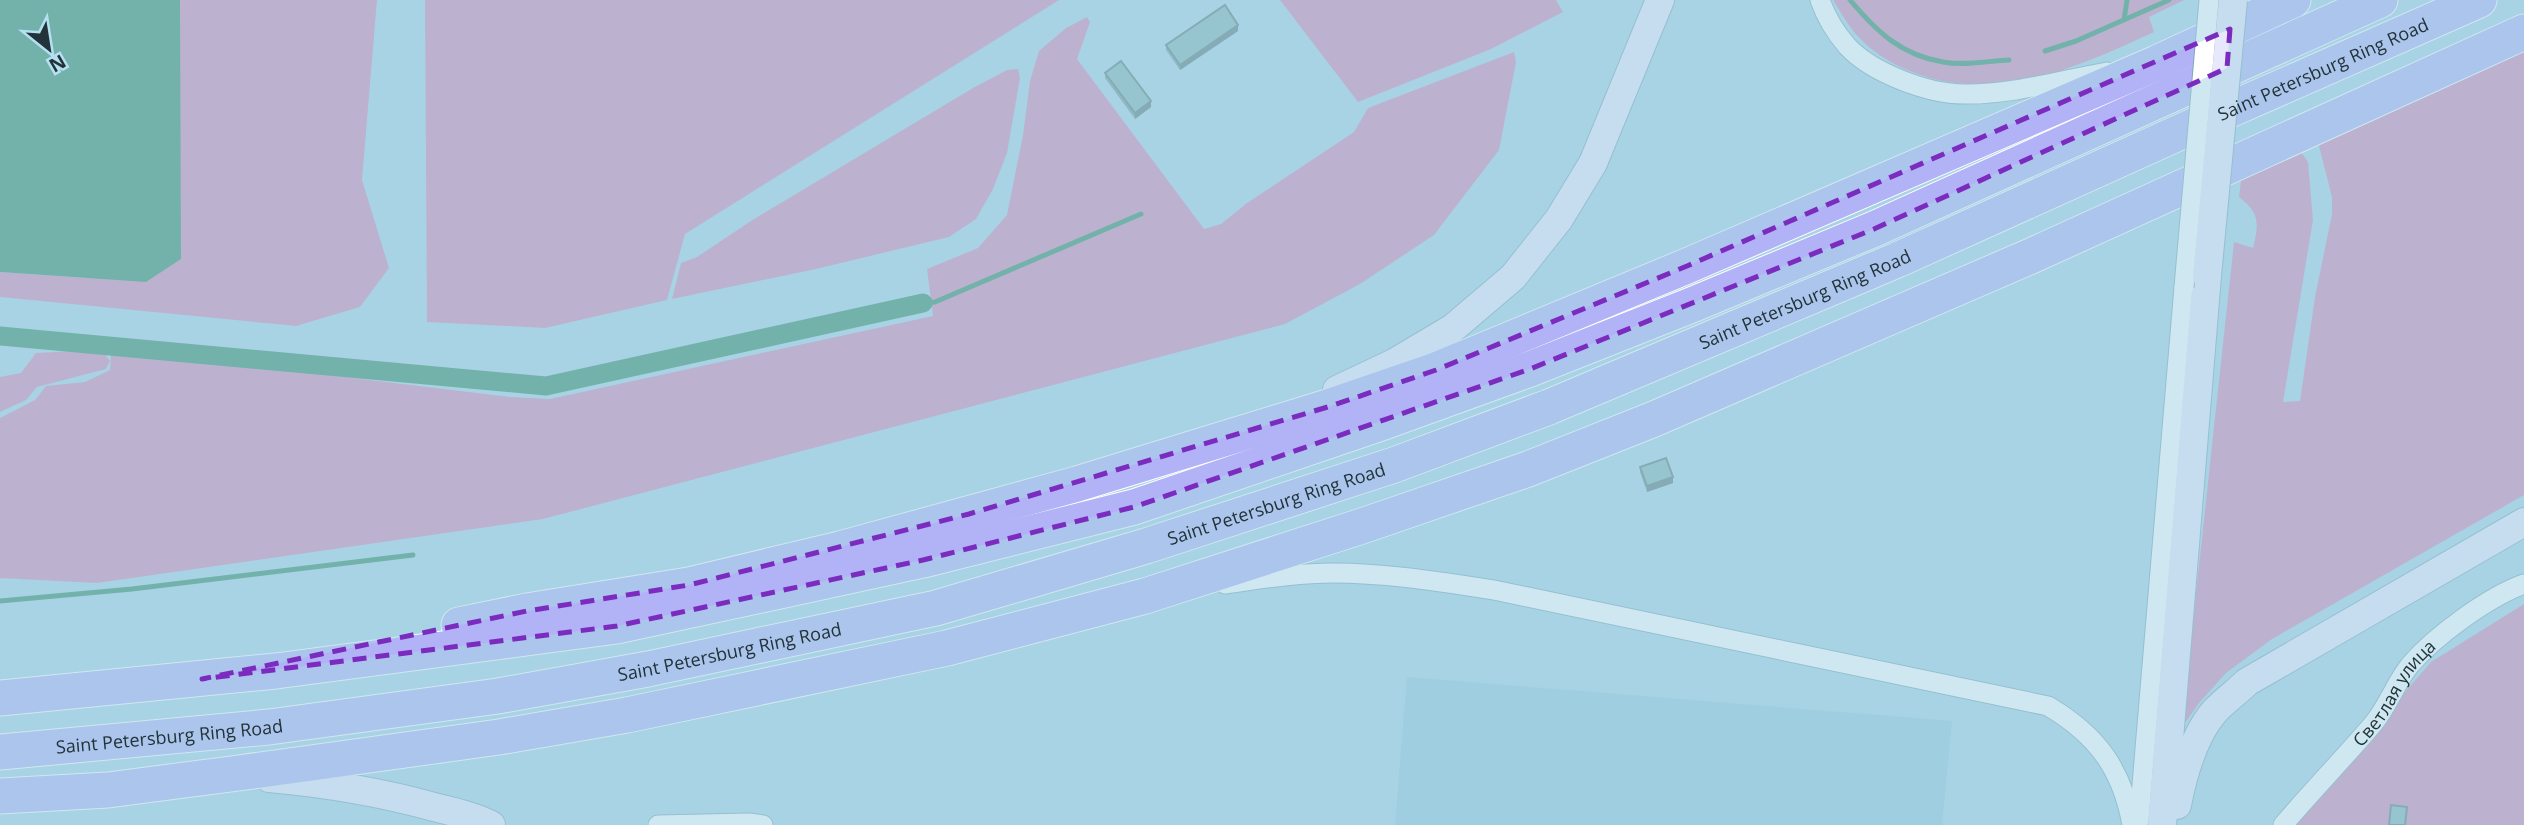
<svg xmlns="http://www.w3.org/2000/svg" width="2524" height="825" viewBox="0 0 2524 825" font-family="'Open Sans',sans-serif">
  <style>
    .built { fill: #94c8dc }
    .green { fill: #d48bb7 }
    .water { fill: #338a66 }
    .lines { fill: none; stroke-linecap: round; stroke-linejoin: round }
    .stream { stroke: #338a66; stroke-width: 5 }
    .canal { stroke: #338a66; stroke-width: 19 }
    .street-casing { stroke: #7ea8b8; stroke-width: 21 }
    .secondary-casing { stroke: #7ea8b8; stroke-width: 30 }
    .highway-casing { stroke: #fff; stroke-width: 37 }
    .street { stroke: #fff; stroke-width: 19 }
    .secondary { stroke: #e8e8fc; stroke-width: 28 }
    .highway { stroke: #b2b3f6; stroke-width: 35 }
    .street-bridge-casing { stroke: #7ea8b8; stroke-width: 21; stroke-linecap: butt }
    .secondary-bridge-casing { stroke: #7ea8b8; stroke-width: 30; stroke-linecap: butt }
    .street-bridge { stroke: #fff; stroke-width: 19 }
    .secondary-bridge { stroke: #e8e8fc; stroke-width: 28 }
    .wall { fill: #70999d }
    .shaded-wall { fill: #5b7d7f }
    .building { fill: #82b2b6; stroke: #5b7d7f; stroke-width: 2 }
    .marked { fill: none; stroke: #7b2cbf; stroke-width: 5; stroke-dasharray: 14 9; stroke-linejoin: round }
    .labels { text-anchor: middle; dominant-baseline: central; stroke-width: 6; stroke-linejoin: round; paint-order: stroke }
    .street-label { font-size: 18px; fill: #223339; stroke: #b5e0f1 }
  </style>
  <rect width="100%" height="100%" fill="#a8d3e4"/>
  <!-- built -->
  <polygon class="built" points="1407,677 1952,721 1942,825 1395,825"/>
  <!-- green -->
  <g class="green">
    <polygon points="92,0 377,0 362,180 389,268 360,307 296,326 0,297 0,272 88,278"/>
    <polygon points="425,0 1059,0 685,234 667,300 545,328 427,322"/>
    <polygon points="1280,0 1556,0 1563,12 1491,49 1358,102"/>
    <path d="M1833 0H2184L2149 17 2154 32C2115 50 2075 68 2033 79 1973 94 1895 81 1854 32 1846 22 1840 11 1833 0Z"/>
    <polygon points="1087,17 1090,22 1077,59 1204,229 1221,224 1247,203 1354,132 1368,108 1514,52 1516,62 1499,150 1434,235 1360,284 1285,324 543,519 97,583 0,578 0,418 35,400 46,386 85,382 110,370 111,354 304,372 511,397 550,399 933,316 927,269 978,248 1007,215 1023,135 1030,81 1039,51 1066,28"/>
    <path d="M2524 38V495L2272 639 2226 673 2199 703 2185 723H2182L2234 242 2253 248C2259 224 2260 213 2239 197L2243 165 2299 149 2308 162 2313 220 2283 402 2300 401 2315 297 2332 214V197L2319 146 2325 129Z"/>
    <polygon points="1018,69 1020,78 1007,153 993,189 976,219 949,237 816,269 672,299 681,263 697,257 754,219 973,88 1007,70"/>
    <polygon points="75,351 104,353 110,361 106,369 37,387 26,400 0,412 0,377 21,373 36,353"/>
    <polygon points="2524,604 2524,825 2290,825 2431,662"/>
  </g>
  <!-- water -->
  <polygon class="water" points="0,0 180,0 181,259 146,282 0,272"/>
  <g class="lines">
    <!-- stream -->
    <g class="stream">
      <path d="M1850 0C1877 32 1901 55 1943 62 1963 66 1988 61 2009 60"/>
      <polyline points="2124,20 2127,0"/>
      <polyline points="2045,51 2076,41 2169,0"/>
      <polyline points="923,303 935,302 1141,214"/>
      <polyline points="0,601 132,589 413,555"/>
    </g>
    <!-- canal -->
    <polyline class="canal" points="0,336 546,386 923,303"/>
    <!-- street casing -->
    <g class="street-casing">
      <g id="street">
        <path d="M1820 0C1826 17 1835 32 1847 46 1872 73 1928 94 1964 94 2011 95 2061 80 2107 72"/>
        <path d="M1225 584C1261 579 1297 573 1333 573 1387 573 1441 582 1494 590L2048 706C2097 735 2122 769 2132 825"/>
        <polyline points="2139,820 2184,287"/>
        <polyline points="658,825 749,823 763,825"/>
        <path id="s1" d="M2283 825C2312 791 2344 758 2373 724 2388 706 2396 682 2410 665 2435 636 2488 597 2524 584"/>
      </g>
    </g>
    <!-- secondary casing -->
    <g class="secondary-casing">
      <g id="secondary">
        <polyline points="1337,390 1394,363 1453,328 1513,277 1559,219 1593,163 1660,0"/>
        <path d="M269 778C325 783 380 792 434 807 454 812 473 816 491 825"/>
        <path d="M2177 805C2183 774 2193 737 2214 712 2224 701 2237 692 2247 682L2524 522"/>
        <polyline points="2162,825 2207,276"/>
      </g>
    </g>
    <!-- highway casing -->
    <g class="highway-casing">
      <g id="highway">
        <polyline points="459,625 527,611 689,585 840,549 1077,484 1331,406 1436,370 1687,266 2157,63 2293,0"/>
        <polyline points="0,698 276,671 617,626 923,560 1134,507 1381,423 1530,369 1694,304 1874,229 2380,0"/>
        <path id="s2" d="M0 752 269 727 498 696 648 669 936 608 1146 546 1394 465 1549 407 1897 260 2209 119 2479 0"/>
        <polyline points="0,796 108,790 231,774 499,737 627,715 947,648 1145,596 1362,526 1528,469 1654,419 2031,256 2524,32"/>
      </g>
    </g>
    <!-- street -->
    <use href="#street" class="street"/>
    <!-- secondary -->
    <use href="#secondary" class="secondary"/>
    <!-- highway -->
    <use href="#highway" class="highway"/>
    <!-- street-bridge casing -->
    <g class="street-bridge-casing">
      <polyline id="street-bridge" points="2184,287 2209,0"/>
    </g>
    <!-- secondary-bridge casing -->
    <g class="secondary-bridge-casing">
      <polyline id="secondary-bridge" points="2207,276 2233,0"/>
    </g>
    <!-- street-bridge -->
    <use href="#street-bridge" class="street-bridge"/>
    <!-- secondary-bridge -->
    <use href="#secondary-bridge" class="secondary-bridge"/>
  </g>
  <!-- wall -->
  <g class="wall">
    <polygon points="1238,31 1180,70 1166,50 1166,45"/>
    <polygon points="1105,73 1151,107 1135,119 1105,78"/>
    <polygon points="1640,467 1673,483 1647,492 1640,472"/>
  </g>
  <!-- shaded-wall -->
  <g class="shaded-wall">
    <polygon points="1238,25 1238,31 1180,70 1180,65"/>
    <polygon points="1151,101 1151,107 1135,119 1135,113"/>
    <polygon points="1673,477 1673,483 1647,492 1647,486"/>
  </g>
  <!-- building -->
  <g class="building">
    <polygon points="1225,5 1238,25 1180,65 1166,45"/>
    <polygon points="1121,61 1151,101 1135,113 1105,73"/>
    <polygon points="1666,458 1673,477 1647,486 1640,467"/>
    <polygon points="2391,805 2407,807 2405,825 2389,825"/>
  </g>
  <!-- marked area -->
  <path d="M0 0H2524V825H0ZM2230 29 2227 68 1874 229 1530 369 1134 507 923 560 617 626 202 679 527 611 689 585 969 514 1331 406 1436 370 1687 266Z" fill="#a8d3e4" fill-opacity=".55" fill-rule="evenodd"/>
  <path class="marked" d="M2230 29 2227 68 1874 229 1530 369 1134 507 923 560 617 626 202 679 527 611 689 585 969 514 1331 406 1436 370 1687 266Z"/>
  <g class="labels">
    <!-- street labels -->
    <g class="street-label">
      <text stroke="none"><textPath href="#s2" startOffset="2438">Saint Petersburg Ring Road</textPath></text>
      <text stroke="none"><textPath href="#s2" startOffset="1871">Saint Petersburg Ring Road</textPath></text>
      <text stroke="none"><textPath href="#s2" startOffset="1304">Saint Petersburg Ring Road</textPath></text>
      <text stroke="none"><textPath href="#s2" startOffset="737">Saint Petersburg Ring Road</textPath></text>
      <text stroke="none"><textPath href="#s1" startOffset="173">Светлая улица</textPath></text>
      <text stroke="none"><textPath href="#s2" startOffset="170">Saint Petersburg Ring Road</textPath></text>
    </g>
  </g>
  <!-- north arrow -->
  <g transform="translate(49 49) rotate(150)" stroke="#b5e0f1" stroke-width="5" paint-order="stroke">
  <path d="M0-5L12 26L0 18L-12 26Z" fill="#223339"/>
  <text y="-10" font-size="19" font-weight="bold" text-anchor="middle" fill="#223339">N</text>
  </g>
</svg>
